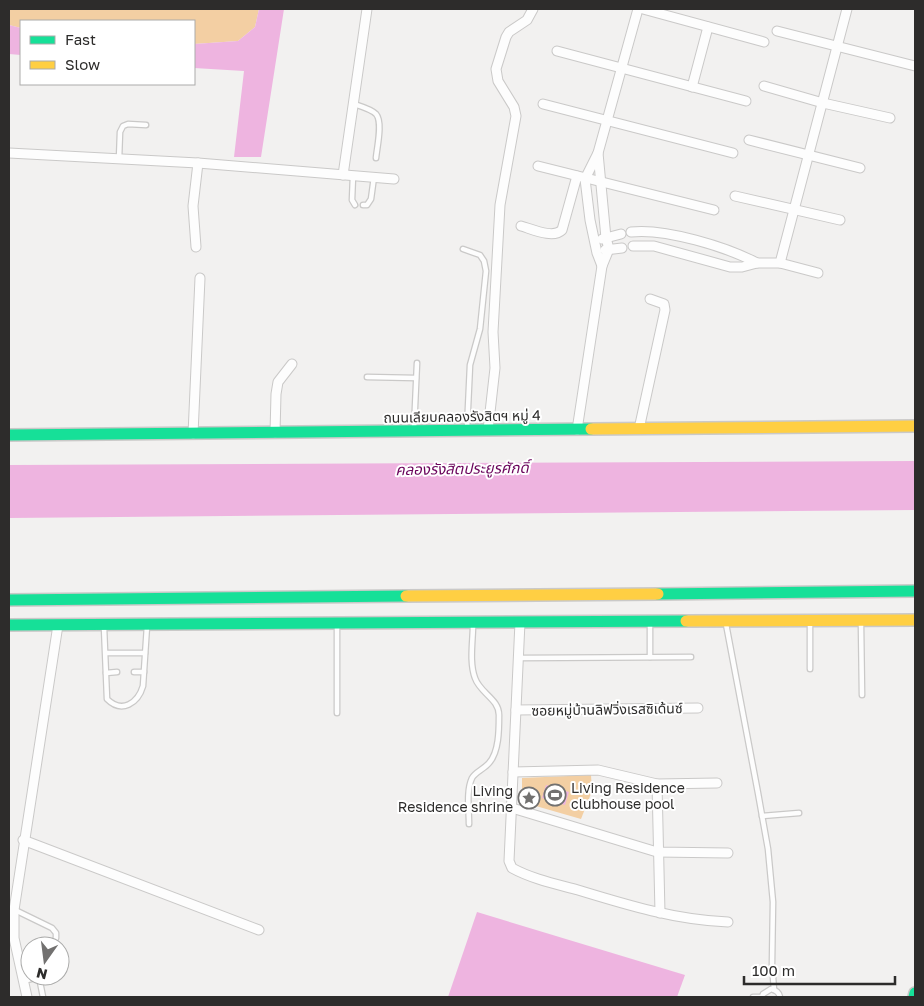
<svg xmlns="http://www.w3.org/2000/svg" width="924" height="1006" viewBox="0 0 924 1006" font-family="'Golos Text','Noto Sans Thai',sans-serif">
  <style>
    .green { fill: #f3cfa3 }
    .water { fill: #eeb4e0 }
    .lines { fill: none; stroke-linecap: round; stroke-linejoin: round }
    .lane-casing { stroke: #cac9c8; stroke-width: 7 }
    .street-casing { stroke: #cac9c8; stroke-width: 11 }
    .fast-casing { stroke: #cac9c8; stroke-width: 14 }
    .slow-casing { stroke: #cac9c8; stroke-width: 14 }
    .lane { stroke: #fdfdfd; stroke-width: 4.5 }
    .street { stroke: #fdfdfd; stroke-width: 9 }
    .fast { stroke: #16e098; stroke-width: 11 }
    .slow { stroke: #ffcf43; stroke-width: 11 }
    .labels { text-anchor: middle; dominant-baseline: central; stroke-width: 4; stroke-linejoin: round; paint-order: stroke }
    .street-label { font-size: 14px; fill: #2d2c2b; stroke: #fff }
    .poi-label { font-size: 14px; fill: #2d2c2b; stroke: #fff; text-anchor: start }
    .water-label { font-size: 15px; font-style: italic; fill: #6a035b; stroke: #fff }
  </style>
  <rect width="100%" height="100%" fill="#f2f1f0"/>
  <!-- green -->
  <g class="green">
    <polygon points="9,9 259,9 255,27 238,41 194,44 194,21 21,21 21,28 9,25"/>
    <polygon points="591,775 592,791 581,819 522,802 522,778"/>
  </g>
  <!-- water -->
  <g class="water">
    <polygon points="259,9 284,9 261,157 234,157 244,71 194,68 194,44 238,41 255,27"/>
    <polygon points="9,25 21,28 21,55 9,54"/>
    <polygon points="915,461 915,510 9,518 9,465"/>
    <polygon points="546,785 569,792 565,805 542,798"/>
    <polygon points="477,912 685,975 677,997 448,997"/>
  </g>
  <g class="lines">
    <!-- lane casing -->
    <g class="lane-casing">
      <g id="lane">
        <path d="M354 104C360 106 371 109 376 114 383 122 377 147 376 158"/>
        <polyline points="119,159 120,132 123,126 128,124 146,125"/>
        <polyline points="353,176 352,200 355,205"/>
        <polyline points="363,205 367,205 371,199 374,177"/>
        <polyline points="463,249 480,255 484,261 486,271 480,329 470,365 467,429"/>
        <polyline points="367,377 416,378"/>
        <polyline points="414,429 417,363"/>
        <polyline points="650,623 650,657"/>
        <polyline points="726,624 758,793 768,849 773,902 772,964 774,990"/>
        <polyline points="861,624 862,695"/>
        <path d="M104 627 107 699C122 714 138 703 143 686L147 626"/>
        <polyline points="106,653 145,653"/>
        <polyline points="519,658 691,657"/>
        <polyline points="810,669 810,624"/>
        <polyline points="134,672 144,672"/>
        <polyline points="106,673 117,672"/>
        <polyline points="337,713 337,626"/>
        <polyline points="762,816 799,813"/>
        <path d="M469 824C469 810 466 791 472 778 475 772 484 769 489 763 499 752 499 730 499 715 499 699 480 693 475 678 469 662 473 641 473 625"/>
        <polyline points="15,910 52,928 56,933 56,938 52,946"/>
        <polyline points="23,981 39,977 43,997"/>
        <polyline points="753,997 762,997"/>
        <path d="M762 997 763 994 771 989C776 990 779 992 780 997"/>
      </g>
    </g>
    <!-- street casing -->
    <g class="street-casing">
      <g id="street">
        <polyline points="643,9 764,42"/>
        <polyline points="777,31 915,66"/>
        <polyline points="557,51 746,101"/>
        <polyline points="764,86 823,103 890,118"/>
        <polyline points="692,87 708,27"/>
        <polyline points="543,104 733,153"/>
        <polyline points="749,140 860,168"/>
        <polyline points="9,153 198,163 394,179"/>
        <polyline points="538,166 714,210"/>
        <polyline points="343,175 367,9"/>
        <polyline points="735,196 840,220"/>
        <path d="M521 226C532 229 553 239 562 230L577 176"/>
        <path d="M631 232C665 228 727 247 757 263"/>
        <polyline points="602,239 621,234"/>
        <polyline points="633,246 654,246 730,267 742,267 757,263 780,263 847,9"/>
        <polyline points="196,247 193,206 198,163"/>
        <polyline points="605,250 622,248"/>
        <polyline points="780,263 818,273"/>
        <polyline points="602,266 597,253 590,220 585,179 598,153 638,9"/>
        <polyline points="639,429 665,310 664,304 650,299"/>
        <polyline points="488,430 495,368 493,332 500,205 516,116 514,107 498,81 496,69 506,37 509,32 527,20 533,9"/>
        <polyline points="577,430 602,266 609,249 606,238 598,153"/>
        <polyline points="275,433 276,394 278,382 292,364"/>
        <polyline points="193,434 200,278"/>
        <path d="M520 622 509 861 512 868C532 879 556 884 578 890 627 905 676 920 728 922"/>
        <polyline points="516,710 698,708"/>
        <polyline points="513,772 598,770 657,784 717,783"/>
        <polyline points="657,784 660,913"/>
        <polyline points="512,808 657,852 728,853"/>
        <polyline points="23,840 259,930"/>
        <polyline points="27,997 14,938 14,910 58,625"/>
      </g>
    </g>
    <!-- fast casing -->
    <g class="fast-casing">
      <g id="fast">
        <polyline points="9,435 591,429"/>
        <polyline points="658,594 915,591"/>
        <polyline points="9,600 406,596"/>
        <polyline points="9,625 686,621"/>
        <polyline points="914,997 915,993"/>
      </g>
    </g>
    <!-- slow casing -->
    <g class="slow-casing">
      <g id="slow">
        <polyline points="591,429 915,426"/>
        <polyline points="406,596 658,594"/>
        <polyline points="686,621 915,620"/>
      </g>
    </g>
    <!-- lane -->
    <use href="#lane" class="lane"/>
    <!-- street -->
    <use href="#street" class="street"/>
    <!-- fast -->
    <use href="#fast" class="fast"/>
    <!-- slow -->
    <use href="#slow" class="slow"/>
  </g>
  <!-- icons -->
  <defs>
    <g id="stadium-ring" transform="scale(1.125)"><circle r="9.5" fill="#fff" stroke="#727170" stroke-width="1.5"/><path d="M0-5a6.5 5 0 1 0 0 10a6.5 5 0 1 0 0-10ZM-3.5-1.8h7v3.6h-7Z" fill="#727170"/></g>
    <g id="sight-ring" transform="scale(1.125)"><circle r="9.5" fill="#fff" stroke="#727170" stroke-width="1.5"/><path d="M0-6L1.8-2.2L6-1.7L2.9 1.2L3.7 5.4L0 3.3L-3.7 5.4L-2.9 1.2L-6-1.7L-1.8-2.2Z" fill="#727170"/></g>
  </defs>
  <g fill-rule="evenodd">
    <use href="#stadium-ring" x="555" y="795"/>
    <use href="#sight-ring" x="529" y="798"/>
  </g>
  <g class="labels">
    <!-- street labels -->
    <g class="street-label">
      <text transform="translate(462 416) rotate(-1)">ถนนเลียบคลองรังสิตฯ หมู่ 4</text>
      <text transform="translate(607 709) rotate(-1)">ซอยหมู่บ้านลิฟวิ่งเรสซิเด้นซ์</text>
    </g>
    <!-- poi labels -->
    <g class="poi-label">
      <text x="571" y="787">Living Residence<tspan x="571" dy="16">clubhouse pool</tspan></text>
      <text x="513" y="790" text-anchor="end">Living<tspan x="513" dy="16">Residence shrine</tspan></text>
    </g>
    <!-- water labels -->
    <g class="water-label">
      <text transform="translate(462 468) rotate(-1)">คลองรังสิตประยูรศักดิ์</text>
    </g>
  </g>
  <!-- border -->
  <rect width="924" height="1006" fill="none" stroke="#2d2c2b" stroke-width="20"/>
  <!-- legend -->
  <rect x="20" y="20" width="175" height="65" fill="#ffffff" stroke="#ababaa"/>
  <rect x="30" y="36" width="25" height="8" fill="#16e098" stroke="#ababaa"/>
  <text x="65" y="45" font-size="15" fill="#2d2c2b">Fast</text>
  <rect x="30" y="61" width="25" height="8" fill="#ffcf43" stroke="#ababaa"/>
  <text x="65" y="70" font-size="15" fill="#2d2c2b">Slow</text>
  <!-- north arrow -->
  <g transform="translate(45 961) rotate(194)"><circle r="24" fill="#ffffff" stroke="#ababaa"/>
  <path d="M0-4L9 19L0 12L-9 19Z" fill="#727170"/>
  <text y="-8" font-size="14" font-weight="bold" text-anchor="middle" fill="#2d2c2b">N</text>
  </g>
  <!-- scale -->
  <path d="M744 976v8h151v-8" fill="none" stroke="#2d2c2b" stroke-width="2.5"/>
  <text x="752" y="976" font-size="15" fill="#2d2c2b" stroke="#ffffff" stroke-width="4" paint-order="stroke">100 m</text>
</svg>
